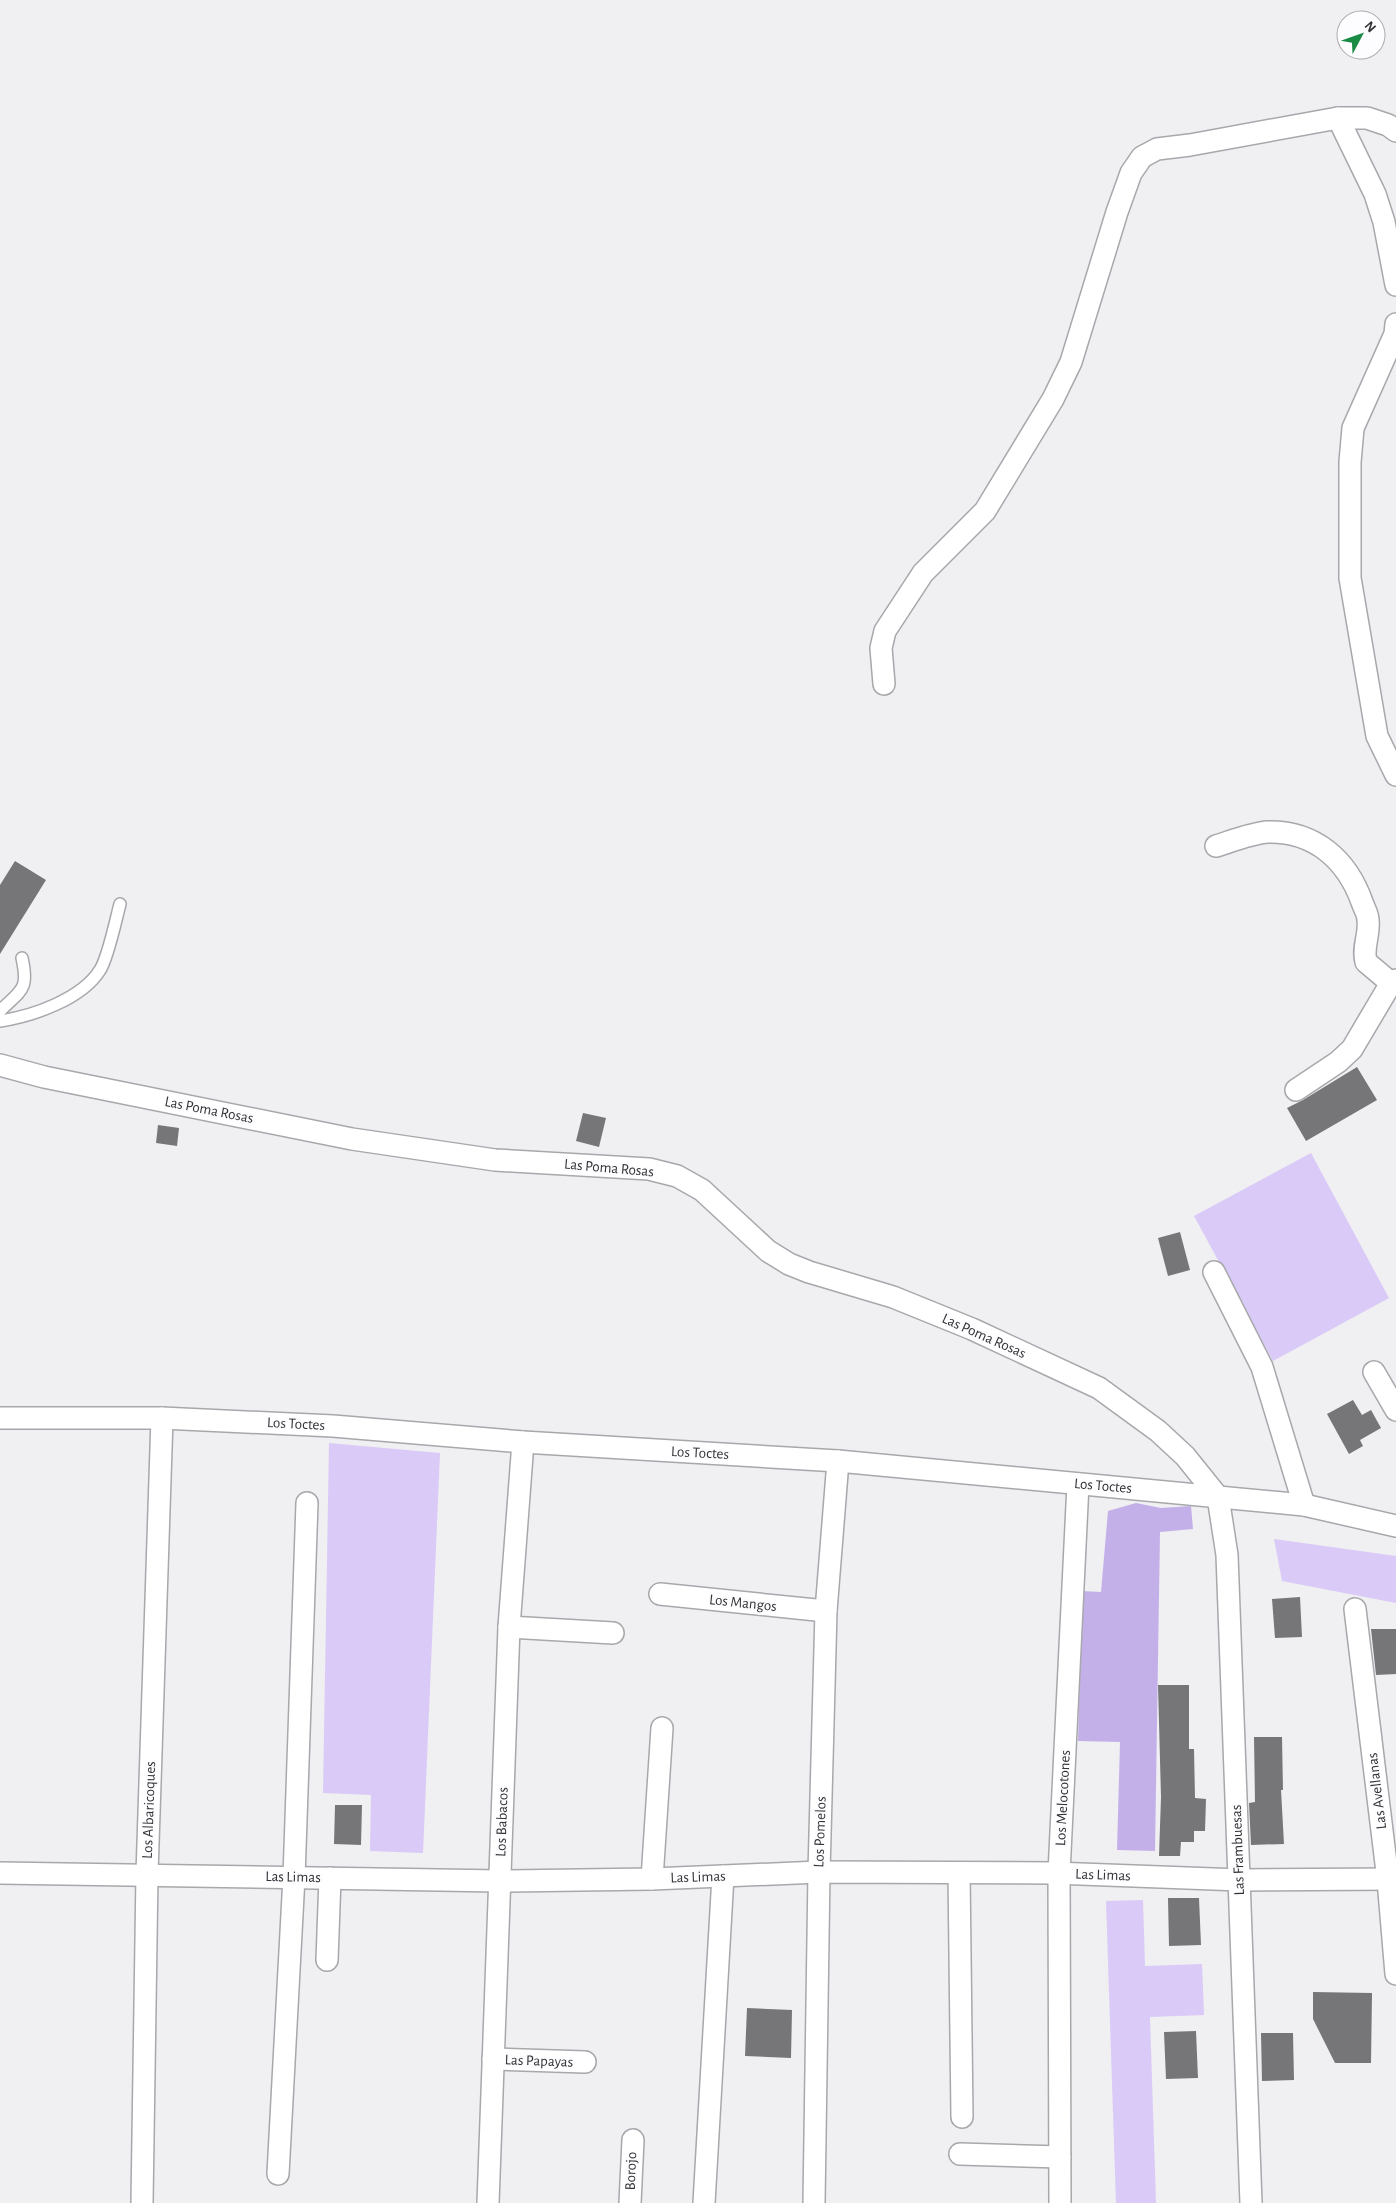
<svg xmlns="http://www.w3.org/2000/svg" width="1396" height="2203" viewBox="0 0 1396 2203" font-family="'Alegreya Sans',sans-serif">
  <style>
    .green { fill: #dacaf7 }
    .forest { fill: #c4b0e9 }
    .building { fill: #767578 }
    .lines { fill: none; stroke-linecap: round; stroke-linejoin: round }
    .lane-casing { stroke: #a8a7ab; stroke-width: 14 }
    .street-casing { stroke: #a8a7ab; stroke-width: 24 }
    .lane { stroke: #fff; stroke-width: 11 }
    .street { stroke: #fff; stroke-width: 21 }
    .labels { text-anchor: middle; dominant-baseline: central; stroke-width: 5; stroke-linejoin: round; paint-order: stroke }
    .street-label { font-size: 15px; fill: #333234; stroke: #fdfcff }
  </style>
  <rect width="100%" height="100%" fill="#f0eff2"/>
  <!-- green -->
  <g class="green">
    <polygon points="1311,1153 1389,1298 1273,1361 1194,1216"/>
    <polygon points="329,1443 440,1453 423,1853 370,1851 371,1795 323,1793"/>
    <polygon points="1274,1539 1396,1556 1396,1603 1282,1581"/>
    <polygon points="1143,1900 1145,1966 1202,1964 1204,2015 1150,2017 1156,2203 1116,2203 1106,1901"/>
  </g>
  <!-- forest -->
  <polygon class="forest" points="1136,1503 1161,1508 1191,1506 1193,1529 1160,1532 1155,1851 1117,1850 1120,1742 1078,1741 1082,1591 1101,1592 1108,1511"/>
  <!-- building -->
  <g class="building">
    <polygon points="15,861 46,880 0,954 0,885"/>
    <polygon points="1357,1067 1377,1100 1306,1141 1287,1108 1303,1100"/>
    <polygon points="583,1113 606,1118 599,1147 576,1141"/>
    <polygon points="158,1125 179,1128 177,1146 156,1143"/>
    <polygon points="1180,1232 1190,1270 1168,1276 1158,1238"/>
    <polygon points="1353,1400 1362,1415 1371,1410 1381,1428 1360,1440 1363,1446 1349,1454 1327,1414"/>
    <polygon points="1300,1597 1302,1637 1275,1638 1272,1599"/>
    <polygon points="1371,1629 1396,1629 1396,1674 1376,1675"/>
    <polygon points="1158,1685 1189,1685 1189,1749 1194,1749 1195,1798 1206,1799 1205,1831 1194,1831 1194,1842 1181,1842 1180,1856 1159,1856 1161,1797"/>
    <polygon points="1254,1737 1282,1737 1283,1790 1281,1790 1284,1844 1251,1845 1249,1803 1255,1802"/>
    <polygon points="335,1805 362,1805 361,1845 334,1844"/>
    <polygon points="1168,1898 1199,1898 1201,1945 1169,1946"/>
    <polygon points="1313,1992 1372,1993 1371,2063 1335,2063 1313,2019"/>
    <polygon points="747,2008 792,2010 791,2058 745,2056"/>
    <polygon points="1196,2031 1198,2078 1166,2079 1164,2032"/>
    <polygon points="1261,2033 1293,2033 1294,2080 1262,2081"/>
  </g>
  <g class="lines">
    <!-- lane casing -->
    <g class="lane-casing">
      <g id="lane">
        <path d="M0 1011C22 989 29 990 22 958"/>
        <path d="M0 1021C33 1016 82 999 100 970 108 958 116 919 120 904"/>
      </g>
    </g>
    <!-- street casing -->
    <g class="street-casing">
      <g id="street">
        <polyline points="1338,118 1375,194 1384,222 1396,285"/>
        <polyline points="1396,324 1395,334 1353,428 1350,462 1350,578 1377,736 1396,775"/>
        <polyline points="884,684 881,648 885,631 923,573 985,511 1053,399 1071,362 1117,212 1131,173 1142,157 1157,149 1190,145 1338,118 1367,118 1388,125 1396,131"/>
        <path d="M1216 846C1232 841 1252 833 1268 832 1315 831 1347 860 1362 902 1364 908 1368 914 1368 920 1370 935 1362 947 1366 962L1391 983"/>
        <polyline points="0,1065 44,1077 352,1139 495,1160 649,1169 677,1176 702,1190 768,1251 789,1264 809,1272 893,1297 972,1329 1099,1388 1158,1431 1185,1456 1218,1497 1227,1555 1251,2203"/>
        <polyline points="1296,1090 1338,1062 1352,1049 1391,983 1396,980"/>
        <polyline points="1214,1272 1262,1367 1304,1505"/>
        <polyline points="1374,1372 1396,1410"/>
        <polyline points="0,1418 162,1418 333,1426 523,1442 838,1461 1304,1505 1396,1526"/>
        <polyline points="660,1594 826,1611"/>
        <polyline points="1355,1609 1388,1880 1396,1974"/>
        <polyline points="509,1627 613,1633"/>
        <polyline points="0,1873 500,1881 652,1879 819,1872 1054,1873 1240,1880 1396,1879"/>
        <polyline points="959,1873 962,2117"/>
        <polyline points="652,1879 662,1728"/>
        <polyline points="327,1960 330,1878"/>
        <polyline points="493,2059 585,2062"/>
        <polyline points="960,2154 1060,2157"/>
        <polyline points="278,2174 294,1877 307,1503"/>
        <polyline points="142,2203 147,1874 162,1418"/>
        <polyline points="488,2203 509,1627 523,1442"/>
        <polyline points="630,2203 633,2140"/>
        <polyline points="704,2203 723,1876"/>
        <polyline points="814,2203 819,1872 826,1611 838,1461"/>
        <polyline points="1060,2203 1059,1873 1078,1484"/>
      </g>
    </g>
    <!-- lane -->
    <use href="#lane" class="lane"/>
    <!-- street -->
    <use href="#street" class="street"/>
  </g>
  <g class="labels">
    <!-- street labels -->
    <g class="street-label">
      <text transform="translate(209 1110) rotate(11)">Las Poma Rosas</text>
      <text transform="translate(609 1168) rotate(5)">Las Poma Rosas</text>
      <text transform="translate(984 1336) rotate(24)">Las Poma Rosas</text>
      <text transform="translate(296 1424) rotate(3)">Los Toctes</text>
      <text transform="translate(700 1453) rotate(3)">Los Toctes</text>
      <text transform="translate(1103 1486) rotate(5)">Los Toctes</text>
      <text transform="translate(743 1603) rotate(6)">Los Mangos</text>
      <text transform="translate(1377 1791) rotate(-97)">Las Avellanas</text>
      <text transform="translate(1063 1798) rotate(-87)">Los Melocotones</text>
      <text transform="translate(149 1810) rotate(-88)">Los Albaricoques</text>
      <text transform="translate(502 1822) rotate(-88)">Los Babacos</text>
      <text transform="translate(820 1832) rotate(-88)">Los Pomelos</text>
      <text transform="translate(1238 1850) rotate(-92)">Las Frambuesas</text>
      <text transform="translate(1103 1875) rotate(2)">Las Limas</text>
      <text transform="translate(293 1877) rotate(1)">Las Limas</text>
      <text transform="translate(698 1877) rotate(-2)">Las Limas</text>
      <text transform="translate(539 2061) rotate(2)">Las Papayas</text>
      <text transform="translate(631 2171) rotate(-88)">Borojo</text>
    </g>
  </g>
  <!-- north arrow -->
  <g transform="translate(1361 35) rotate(49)"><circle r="24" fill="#fdfcff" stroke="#acabae"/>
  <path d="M0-4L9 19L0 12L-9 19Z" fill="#198b44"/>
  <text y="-8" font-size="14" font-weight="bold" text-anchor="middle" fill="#333234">N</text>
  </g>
</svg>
